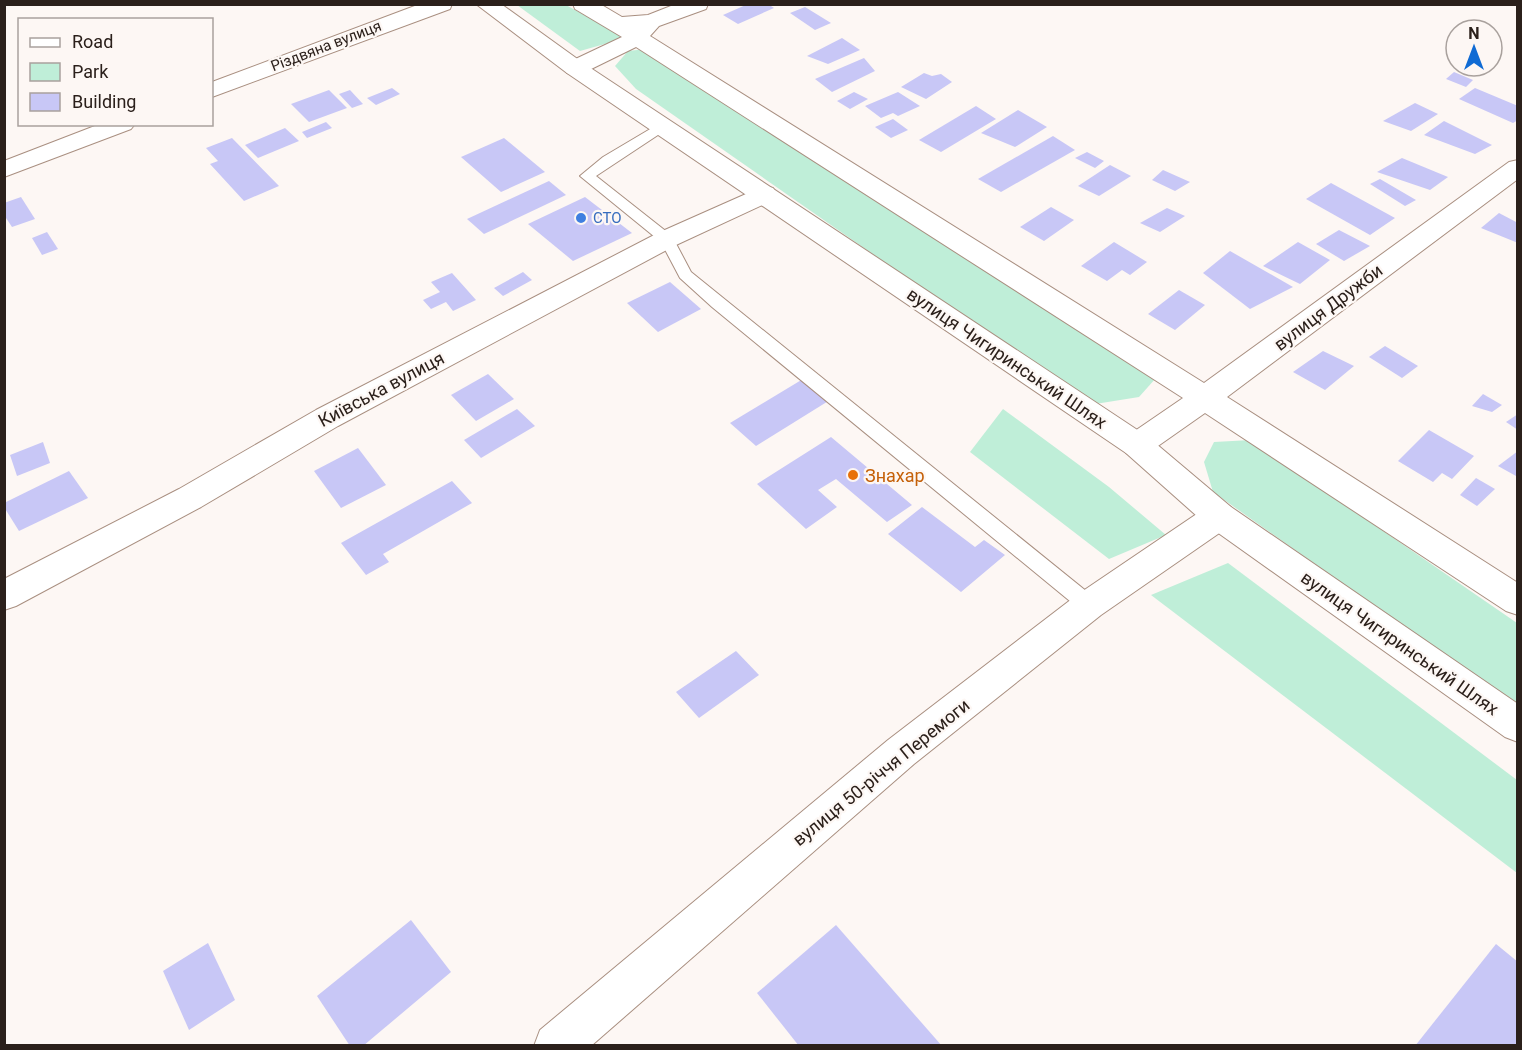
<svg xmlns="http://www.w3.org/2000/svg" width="1522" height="1050" viewBox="0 0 1522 1050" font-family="Roboto,sans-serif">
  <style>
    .green { fill: #bfeed8 }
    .building { fill: #c8c7f6 }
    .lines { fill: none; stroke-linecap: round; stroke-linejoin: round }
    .lane-casing { stroke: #a98f80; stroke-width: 2 }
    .street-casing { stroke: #a98f80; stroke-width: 2 }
    .primary-casing { stroke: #a98f80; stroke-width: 2 }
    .lane { fill: #fff; fill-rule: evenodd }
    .street { fill: #fff; fill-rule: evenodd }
    .primary { fill: #fff; fill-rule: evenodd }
    .shop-dot { fill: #3f7fe0; stroke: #fdf7f4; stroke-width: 2 }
    .food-dot { fill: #e8710a; stroke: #fdf7f4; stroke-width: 2 }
    .labels { text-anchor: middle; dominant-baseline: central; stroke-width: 4.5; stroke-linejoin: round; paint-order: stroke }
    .far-street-label { font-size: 15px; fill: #2b201b; stroke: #fdf7f4 }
    .far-shop-label { font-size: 15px; fill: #366cbe; stroke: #fdf7f4; text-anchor: start }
    .street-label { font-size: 18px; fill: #2b201b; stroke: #fdf7f4 }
    .food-label { font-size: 18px; fill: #c56008; stroke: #fdf7f4; text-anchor: start }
  </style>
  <rect width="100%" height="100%" fill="#fdf7f4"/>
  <!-- green -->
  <g class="green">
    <polygon points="517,5 566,5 626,38 580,51"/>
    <polygon points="646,49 1156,378 1139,397 1089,405 636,89 615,66 628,51"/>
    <polygon points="1003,409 1109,487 1166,535 1109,559 970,452"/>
    <polygon points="1251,440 1517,623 1517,707 1213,492 1204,462 1214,442"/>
    <polygon points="1228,563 1517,780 1517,873 1151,595"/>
  </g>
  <!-- building -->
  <g class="building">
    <polygon points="748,4 768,4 774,8 738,24 723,15"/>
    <polygon points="805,7 831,23 815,30 790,13"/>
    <polygon points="842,38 860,50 828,64 807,56"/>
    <polygon points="864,58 875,71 832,92 815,79"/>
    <polygon points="1454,72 1473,80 1466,87 1446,79"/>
    <polygon points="924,73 932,76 941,74 952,82 926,99 901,87"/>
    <polygon points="392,88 400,94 376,105 367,98"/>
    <polygon points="1475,88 1518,106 1518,120 1513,123 1459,99"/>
    <polygon points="329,90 347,108 309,122 291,104"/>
    <polygon points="350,90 363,104 352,108 339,94"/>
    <polygon points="854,92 868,99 850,109 837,101"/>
    <polygon points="898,92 920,106 898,116 893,113 881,118 865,106"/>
    <polygon points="1415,103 1438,114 1411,131 1383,121"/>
    <polygon points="976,106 996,119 941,152 919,140"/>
    <polygon points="1018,110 1047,127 1015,147 981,133"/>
    <polygon points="893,119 908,130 891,138 875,127"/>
    <polygon points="1444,121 1492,145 1475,154 1424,135"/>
    <polygon points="326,122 332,128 307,138 302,132"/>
    <polygon points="285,128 299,141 258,158 245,145"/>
    <polygon points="1053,136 1075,150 1001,192 978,179"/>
    <polygon points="232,138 279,186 244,201 210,164 218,161 206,148"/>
    <polygon points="504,138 545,172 501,192 461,157"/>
    <polygon points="1087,152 1104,161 1095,168 1075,158"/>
    <polygon points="1402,158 1448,177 1430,190 1377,172"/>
    <polygon points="1110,165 1131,176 1099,196 1078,186"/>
    <polygon points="1163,170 1190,182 1175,191 1152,180"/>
    <polygon points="1380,179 1416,200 1405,206 1370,184"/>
    <polygon points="549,181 566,195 484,234 467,219"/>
    <polygon points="1331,183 1395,218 1370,235 1306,199"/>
    <polygon points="21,197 35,219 12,227 4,215 4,203"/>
    <polygon points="585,197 632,233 573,261 528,224"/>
    <polygon points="1051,207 1074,220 1044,241 1020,227"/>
    <polygon points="1167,208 1185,216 1160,232 1140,223"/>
    <polygon points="1499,213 1518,223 1518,243 1481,228"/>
    <polygon points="1339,230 1370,246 1344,261 1316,244"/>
    <polygon points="47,232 58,249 42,255 32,238"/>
    <polygon points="1114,242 1147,262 1130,275 1122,270 1107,281 1081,266"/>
    <polygon points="1298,242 1330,260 1300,284 1263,266"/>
    <polygon points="1230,251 1293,287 1250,309 1203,273"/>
    <polygon points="523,272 532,280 503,296 494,288"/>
    <polygon points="452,273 476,300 453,311 446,302 431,309 423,300 440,292 431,282"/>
    <polygon points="670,282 701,309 658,332 627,303"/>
    <polygon points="1179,290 1205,305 1175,330 1148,314"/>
    <polygon points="1385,346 1418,366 1402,378 1369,357"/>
    <polygon points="1323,351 1354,366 1325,390 1293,372"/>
    <polygon points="488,374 514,399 476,421 451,395"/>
    <polygon points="803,379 830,400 756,446 730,423"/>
    <polygon points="1483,394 1502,405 1492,412 1472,406"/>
    <polygon points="517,409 535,426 481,458 464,440"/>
    <polygon points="1518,414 1518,430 1506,422"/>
    <polygon points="1429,430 1474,456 1452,479 1442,473 1433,482 1398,461"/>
    <polygon points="831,437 912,505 887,522 836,479 818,490 837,507 806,529 757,484"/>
    <polygon points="43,442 50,463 17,476 10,455"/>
    <polygon points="358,448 386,485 341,508 314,471"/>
    <polygon points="1518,451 1518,475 1516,476 1498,466"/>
    <polygon points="69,471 88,498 19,531 4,507 4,503"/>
    <polygon points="1476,478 1495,489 1477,506 1460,495"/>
    <polygon points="452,481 472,503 383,554 389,562 366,575 341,543"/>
    <polygon points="922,507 975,547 984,540 1005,555 961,592 888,534"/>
    <polygon points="736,651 759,675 699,718 676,692"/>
    <polygon points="411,920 451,972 363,1046 350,1046 317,996"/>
    <polygon points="836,925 942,1046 799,1046 757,993"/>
    <polygon points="208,943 235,1000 189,1030 163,971"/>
    <polygon points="1496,944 1518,962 1518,1046 1415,1046"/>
  </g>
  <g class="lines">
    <!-- lane casing -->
    <g class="lane-casing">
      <polygon id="lane" points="662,122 667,123 669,126 667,129 596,176 672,236 691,272 1096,599 1098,605 1096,611 1089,613 1082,611 712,307 680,278 661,242 580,176 603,157"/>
    </g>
    <!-- street casing -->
    <g class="street-casing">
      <g id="street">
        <polygon points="420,4 452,4 450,9 212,97 212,82"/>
        <polygon points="573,4 600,4 622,17 648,15 676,4 708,4 706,9 659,26 650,36 1204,383 1509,162 1518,160 1518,179 1227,397 1518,583 1518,615 1506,611 1205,413 1148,453 1137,457 1126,453 1121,445 1126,437 1183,398 636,47 583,73 575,75 567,73 564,68 567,63 622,37 575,9"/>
        <polygon points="100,124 135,124 131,129 4,177 4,161"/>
        <polygon points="764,186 773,188 777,194 773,200 676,245 338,426 201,507 16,606 4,610 4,579 179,489 316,410 658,233"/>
        <polygon points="1219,503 1231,507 1235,516 1231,525 1101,615 914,764 591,1046 534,1046 540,1030 888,740 1077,595 1207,507"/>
      </g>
    </g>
    <!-- primary casing -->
    <g class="primary-casing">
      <polygon id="primary" points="476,4 501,4 583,63 1148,437 1231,507 1518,704 1518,742 1505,737 1207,525 1126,453 567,73"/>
    </g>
    <!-- lane -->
    <use href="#lane" class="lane"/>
    <!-- street -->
    <use href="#street" class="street"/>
    <!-- primary -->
    <use href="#primary" class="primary"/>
  </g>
  <!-- markers -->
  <circle class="shop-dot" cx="581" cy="218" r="6"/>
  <circle class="food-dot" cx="853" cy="475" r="6"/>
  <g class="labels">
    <!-- far-street labels -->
    <g class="far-street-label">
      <text transform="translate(326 46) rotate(-21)">Різдвяна вулиця</text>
    </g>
    <!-- far-shop labels -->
    <g class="far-shop-label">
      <text x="593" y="218">СТО</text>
    </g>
    <!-- street labels -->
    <g class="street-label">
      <text transform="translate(1328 307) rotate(-37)">вулиця Дружби</text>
      <text transform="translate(1007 358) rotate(34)">вулиця Чигиринський Шлях</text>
      <text transform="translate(381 389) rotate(-28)">Київська вулиця</text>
      <text transform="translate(1400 643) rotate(35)">вулиця Чигиринський Шлях</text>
      <text transform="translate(881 772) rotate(-39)">вулиця 50-річчя Перемоги</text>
    </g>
    <!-- food labels -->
    <g class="food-label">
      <text x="865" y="475">Знахар</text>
    </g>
  </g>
  <!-- border -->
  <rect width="1522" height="1050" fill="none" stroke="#2b201b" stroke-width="12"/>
  <!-- legend -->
  <rect x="18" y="18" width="195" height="108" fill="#fdf7f4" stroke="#a9a19d" stroke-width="1.5"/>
  <rect x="30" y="38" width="30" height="9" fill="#ffffff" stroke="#a9a19d" stroke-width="1.5"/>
  <text x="72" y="48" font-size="18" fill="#2b201b">Road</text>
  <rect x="30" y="63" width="30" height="18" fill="#bfeed8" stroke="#a9a19d" stroke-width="1.5"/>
  <text x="72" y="78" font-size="18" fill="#2b201b">Park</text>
  <rect x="30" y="93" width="30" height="18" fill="#c8c7f6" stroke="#a9a19d" stroke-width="1.5"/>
  <text x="72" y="108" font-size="18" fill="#2b201b">Building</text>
  <!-- north arrow -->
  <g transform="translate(1474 48)"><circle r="28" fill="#fdf7f4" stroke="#a9a19d" stroke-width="1.5"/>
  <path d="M0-4.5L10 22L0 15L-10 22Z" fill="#106bd4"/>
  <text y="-9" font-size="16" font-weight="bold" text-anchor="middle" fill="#2b201b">N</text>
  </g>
</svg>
